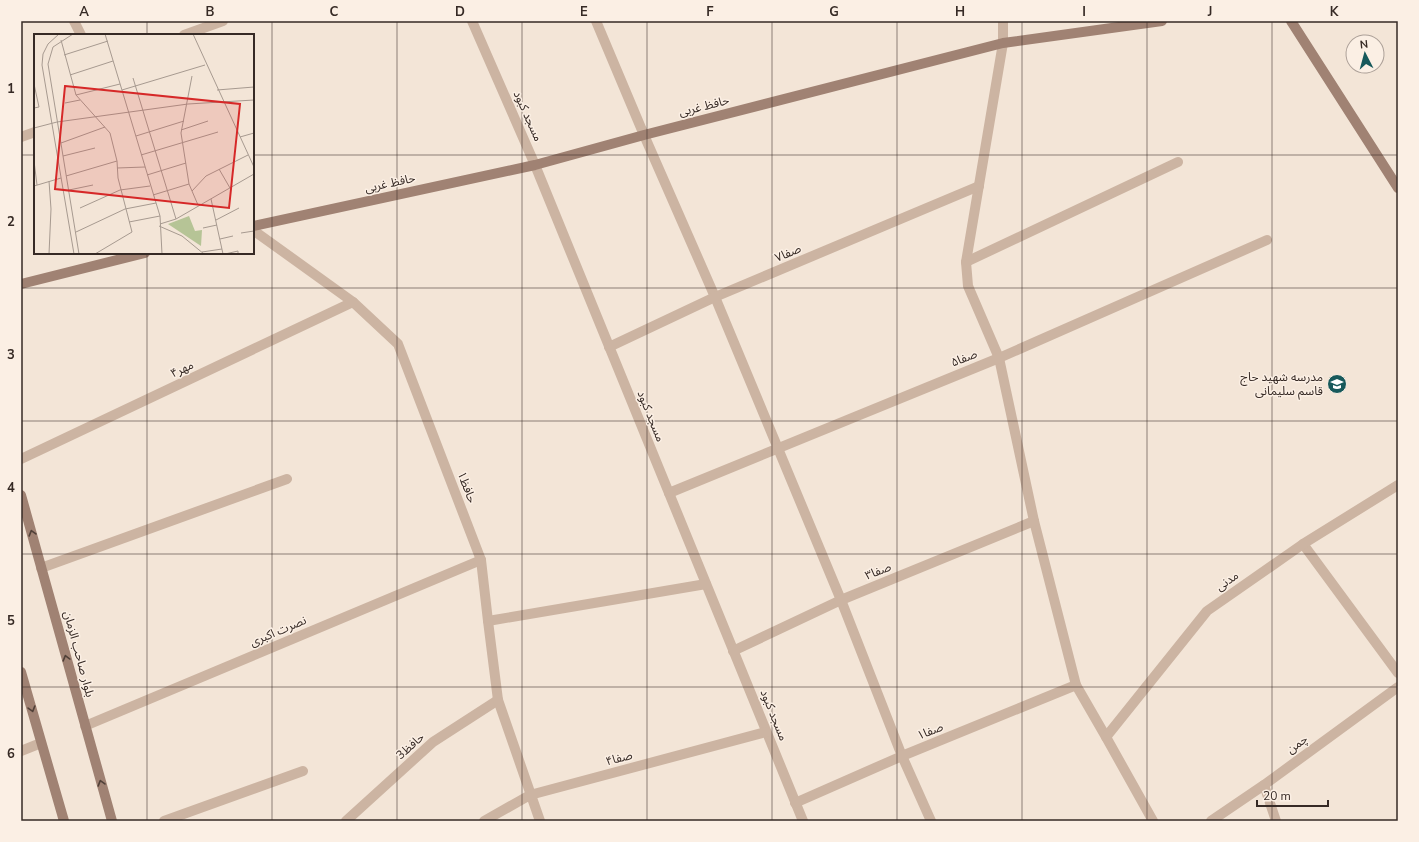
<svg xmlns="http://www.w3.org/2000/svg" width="1419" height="842" viewBox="0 0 1419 842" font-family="'Nunito Sans','Noto Sans Arabic',sans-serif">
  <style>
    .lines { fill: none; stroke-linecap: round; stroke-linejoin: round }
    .lane { stroke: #ccb4a2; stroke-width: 10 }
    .street { stroke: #ccb4a2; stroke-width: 10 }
    .secondary { stroke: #a08273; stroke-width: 10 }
    .oneway { stroke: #504038 }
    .grid { fill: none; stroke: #362a25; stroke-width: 1; stroke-opacity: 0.55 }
    .labels { text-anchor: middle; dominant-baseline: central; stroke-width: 3; stroke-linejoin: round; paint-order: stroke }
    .street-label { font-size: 12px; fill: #362a25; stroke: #fbefe4 }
    .poi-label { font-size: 12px; fill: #362a25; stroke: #fbefe4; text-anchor: end }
    .inset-road { fill: none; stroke: #a79a90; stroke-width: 1 }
    .view { fill: #d62828; fill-opacity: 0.15; stroke: #d62828; stroke-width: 2 }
    .inset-edge { fill: none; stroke: #362a25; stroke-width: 2 }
    .neatline { fill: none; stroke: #362a25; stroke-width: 1.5 }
    .grid-label { font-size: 13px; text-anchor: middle; font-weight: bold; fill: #362a25 }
  </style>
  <rect width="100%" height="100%" fill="#f3e5d7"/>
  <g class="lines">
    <!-- lane -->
    <polyline class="lane" points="346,821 433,742 498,700"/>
    <!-- street -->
    <g class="street">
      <polyline points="74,21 81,35"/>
      <polyline points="472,21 535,165 803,821"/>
      <polyline points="596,21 644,135 715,297 841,600 902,756 931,821"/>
      <polyline points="1003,21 1003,43 966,262 968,286 999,358 1034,521 1076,685 1106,737 1153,821"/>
      <polyline points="184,35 223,21"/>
      <polyline points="21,137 35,132"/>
      <polyline points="253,230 353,302 398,344 481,560 488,621 498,700 540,821"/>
      <polyline points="966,262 1178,162"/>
      <polyline points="609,347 715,297 979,186"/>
      <polyline points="21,459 353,302"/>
      <polyline points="669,493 999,358 1267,240"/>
      <polyline points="1303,544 1398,673"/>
      <polyline points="41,568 287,479"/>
      <polyline points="488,621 706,584"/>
      <polyline points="733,651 841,600 1034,521"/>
      <polyline points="85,726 481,560"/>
      <polyline points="1106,737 1207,611 1303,544 1398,485"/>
      <polyline points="21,751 41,743"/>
      <polyline points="1264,785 1276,821"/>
      <polyline points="795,803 902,756 1076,685"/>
      <polyline points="164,821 303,771"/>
      <polyline points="484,821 530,795 766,732"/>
      <polyline points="1211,821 1264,785 1398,687"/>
    </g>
    <!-- secondary -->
    <g class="secondary">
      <polyline points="1291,21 1398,188"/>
      <polyline points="253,226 535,165 644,135 1003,43 1162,21"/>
      <polyline points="21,284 145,253"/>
      <polyline points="21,495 112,821"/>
      <polyline points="21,672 64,821"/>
    </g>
  </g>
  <!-- one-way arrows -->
  <defs><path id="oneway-chevron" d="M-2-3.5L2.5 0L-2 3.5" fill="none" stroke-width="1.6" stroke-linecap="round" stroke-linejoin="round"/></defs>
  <g class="oneway">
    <use href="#oneway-chevron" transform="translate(32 533) rotate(-106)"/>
    <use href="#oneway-chevron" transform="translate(66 658) rotate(-105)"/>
    <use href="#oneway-chevron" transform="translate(32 709) rotate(74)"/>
    <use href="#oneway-chevron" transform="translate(101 783) rotate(-106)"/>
  </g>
  <!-- grid -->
  <path class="grid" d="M147 21V35M272 21V821M397 21V821M522 21V821M647 21V821M772 21V821M897 21V821M1022 21V821M1147 21V821M1272 21V821M21 155H35M253 155H1398M147 253V821M21 288H1398M21 421H1398M21 554H1398M21 687H1398"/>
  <!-- icons -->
  <defs>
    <g id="school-disc" transform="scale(1)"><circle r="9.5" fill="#17595b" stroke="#fbefe4"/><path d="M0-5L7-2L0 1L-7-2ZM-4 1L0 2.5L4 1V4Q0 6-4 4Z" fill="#fff"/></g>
  </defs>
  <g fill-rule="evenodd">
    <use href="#school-disc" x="1337" y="384"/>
  </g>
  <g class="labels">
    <!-- street labels -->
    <g class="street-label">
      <text transform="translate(704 106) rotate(-14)">حافظ غربی</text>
      <text transform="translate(528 116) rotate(66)">مسجد کبود</text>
      <text transform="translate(390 183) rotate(-12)">حافظ غربی</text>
      <text transform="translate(788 253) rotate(-23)">صفا۷</text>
      <text transform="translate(964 358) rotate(-22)">صفا۵</text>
      <text transform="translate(182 369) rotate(-25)">مهر۴</text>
      <text transform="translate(651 416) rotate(68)">مسجد کبود</text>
      <text transform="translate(467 487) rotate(69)">حافظ۱</text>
      <text transform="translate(878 571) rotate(-22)">صفا۳</text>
      <text transform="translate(1227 581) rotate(-35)">مدنی</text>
      <text transform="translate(278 631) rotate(-23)">نصرت اکبری</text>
      <text transform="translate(79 654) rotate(75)">بلوار صاحب الزمان</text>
      <text transform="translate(774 715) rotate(68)">مسجد کبود</text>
      <text transform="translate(930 731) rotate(-22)">صفا۱</text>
      <text transform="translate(1297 744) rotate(-36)">چمن</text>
      <text transform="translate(410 746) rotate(-42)">حافظ3</text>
      <text transform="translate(619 758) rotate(-15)">صفا۴</text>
    </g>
    <!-- poi labels -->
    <g class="poi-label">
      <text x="1323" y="377">مدرسه شهید حاج<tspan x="1323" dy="14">قاسم سلیمانی</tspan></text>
    </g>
  </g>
  <!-- overview -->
  <g transform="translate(34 34)">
    <rect width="220" height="220" fill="#f3e5d7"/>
    <path d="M155 182 161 197 168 196 167 212 134 190Z" fill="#b6c496"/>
    <path class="inset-road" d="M25 0 14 10 9 20 8 31 40 220M39 0 19 13 14 30 45 220M71 0 126 182 128 220M159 0 220 133M27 6 42 61 76 99 83 127 84 144 98 198 61 220M30 21 74 7M36 41 79 27M158 42 147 99 155 150 164 171M99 44 142 185M0 50 5 73 0 74M88 56 171 31M183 56 220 53M42 61 86 50M31 69 46 66M0 94 23 88 154 70 220 66M147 96 174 87M102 102 150 87M206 103 220 99M27 109 71 93M107 121 184 98M29 122 61 114M0 127 3 151M83 134 111 133M185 135 196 154M113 141 152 129M32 142 83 127M0 152 27 144M35 156 59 151M158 157 172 142 214 121M119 161 155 150M177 165 189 220M46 174 86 156 116 152M182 186 205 174M95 188 126 182M126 190 142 185 220 140M125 192 148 202 170 220M169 194 183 191M42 198 91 175 122 169M207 199 220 197M186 205 199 202M168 218 188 215M15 220 17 175 15 147M191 220 204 217V220"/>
    <path class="view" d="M31 52 206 70 195 174 21 155Z"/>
    <rect width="220" height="220" class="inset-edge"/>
  </g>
  <!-- border -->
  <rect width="1419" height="842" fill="none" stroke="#fbefe4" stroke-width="44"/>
  <!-- north arrow -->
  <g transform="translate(1365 54) rotate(354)"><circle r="19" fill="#fbefe4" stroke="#aca098"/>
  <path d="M0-3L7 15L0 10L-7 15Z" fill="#17595b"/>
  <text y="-6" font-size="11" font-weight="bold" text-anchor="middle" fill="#362a25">N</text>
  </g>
  <!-- scale -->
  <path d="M1257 800v6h71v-6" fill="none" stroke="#362a25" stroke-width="2"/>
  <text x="1263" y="800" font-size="12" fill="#362a25" stroke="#fbefe4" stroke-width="3" paint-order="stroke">20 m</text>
  <rect x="22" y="22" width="1375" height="798" class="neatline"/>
  <g class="grid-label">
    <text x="84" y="16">A</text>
    <text x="210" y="16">B</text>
    <text x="334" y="16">C</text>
    <text x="460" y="16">D</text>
    <text x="584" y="16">E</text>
    <text x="710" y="16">F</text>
    <text x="834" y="16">G</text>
    <text x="960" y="16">H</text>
    <text x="1084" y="16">I</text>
    <text x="1210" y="16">J</text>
    <text x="1334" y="16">K</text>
    <text x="11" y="93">1</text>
    <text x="11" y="226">2</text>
    <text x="11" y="359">3</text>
    <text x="11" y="492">4</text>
    <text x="11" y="625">5</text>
    <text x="11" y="758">6</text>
  </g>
</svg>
